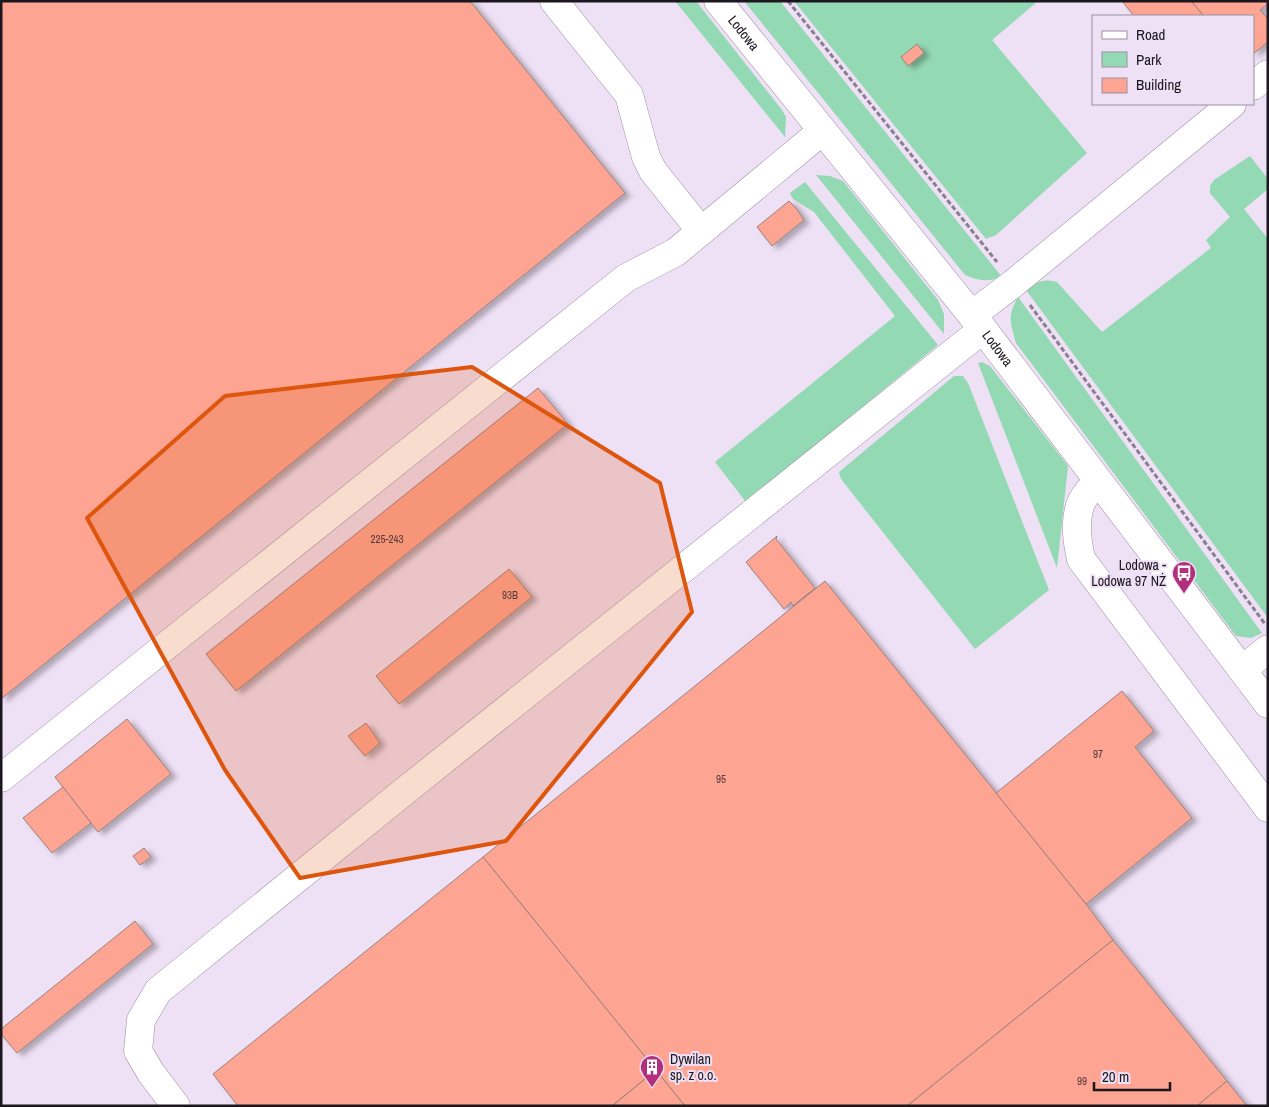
<svg xmlns="http://www.w3.org/2000/svg" width="1269" height="1107" viewBox="0 0 1269 1107" font-family="'Archivo Narrow',sans-serif">
  <style>
    .green { fill: #93d9b3 }
    .building { fill: #fda592; stroke: #99817b; filter: url(#shadow) }
    .lines { fill: none; stroke-linecap: round; stroke-linejoin: round }
    .minor-casing { stroke: #9d8fa3; stroke-width: 29 }
    .path { stroke: #897f8e; stroke-width: 3; stroke-dasharray: 5 2.5; stroke-linecap: butt }
    .minor { stroke: #fff; stroke-width: 28 }
    .marked { fill: #de560d; fill-opacity: 0.2; stroke: #de560d; stroke-width: 4; stroke-linejoin: round }
    .labels { text-anchor: middle; dominant-baseline: central; stroke-width: 4; stroke-linejoin: round; paint-order: stroke }
    .number-label { font-size: 11px; fill: #543a3c }
    .street-label { font-size: 14px; fill: #1c171f; stroke: #eee0f5 }
    .poi-label { font-size: 14px; fill: #1c171f; stroke: #eee0f5; text-anchor: end }
  </style>
  <defs>
    <filter id="shadow"><feDropShadow dx="5.5" dy="3" stdDeviation="2.5" flood-color="#0004"/></filter>
  </defs>
  <rect width="100%" height="100%" fill="#eee0f5"/>
  <!-- green -->
  <g class="green">
    <polygon points="675,1 696,1 782,110 786,117 785,137"/>
    <path d="M744 1H780L1002 277C986 282 980 281 965 275Z"/>
    <polygon points="794,1 1038,1 992,40 1087,153 996,235 986,239"/>
    <path d="M1250 156 1268 179V189L1244 209 1268 239V618L1026 290C1037 282 1043 278 1057 282L1102 332 1211 248 1206 240 1230 217 1210 193V186L1214 180Z"/>
    <polygon points="816,175 830,176 843,181 938,300 944,314 944,334"/>
    <polygon points="805,182 938,345 746,502 715,462 895,316 814,212 793,199 790,193"/>
    <path d="M1018 297 1262 633 1251 638 1236 636 1016 343C1010 321 1007 317 1018 297Z"/>
    <polygon points="982,362 990,366 1068,466 1057,568 978,363"/>
    <polygon points="954,376 963,376 968,383 1049,590 975,649 841,479 839,472"/>
  </g>
  <!-- building -->
  <g class="building">
    <polygon points="1,1 470,1 625,193 1,699"/>
    <polygon points="1122,1 1191,1 1204,16 1134,16"/>
    <polygon points="1191,1 1268,1 1268,4 1260,10 1268,19 1268,42 1253,54 1253,16 1204,16"/>
    <polygon points="917,44 924,53 908,66 901,57"/>
    <polygon points="789,201 796,208 804,220 772,246 757,227"/>
    <polygon points="538,388 568,424 236,691 206,654"/>
    <polygon points="777,536 776,539 815,588 793,606 791,602 784,609 746,562"/>
    <polygon points="509,569 532,597 399,704 376,676"/>
    <polygon points="825,581 1086,904 1113,940 907,1106 685,1106 483,857"/>
    <polygon points="1122,691 1154,731 1135,747 1192,818 1086,904 996,793"/>
    <polygon points="127,719 171,774 98,832 55,777"/>
    <polygon points="366,723 380,743 365,756 348,736"/>
    <polygon points="63,787 91,823 52,853 23,818"/>
    <polygon points="144,848 151,857 140,865 133,856"/>
    <polygon points="483,857 656,1070 612,1106 238,1106 213,1074"/>
    <polygon points="135,921 153,944 17,1053 1,1034 1,1029"/>
    <polygon points="1113,940 1227,1081 1197,1106 907,1106"/>
    <polygon points="656,1070 685,1106 612,1106"/>
    <polygon points="1227,1081 1247,1106 1197,1106"/>
  </g>
  <g class="lines">
    <!-- minor casing -->
    <g class="minor-casing">
      <g id="minor">
        <polyline points="554,1 629,95 646,157 653,171 701,231"/>
        <path id="s1" d="M718 1 983 329 1268 704"/>
        <polyline points="1253,86 1268,74"/>
        <polyline points="972,315 1014,283 1232,104"/>
        <path d="M1098 481C1093 487 1084 495 1081 503 1074 521 1077 541 1081 559L1268 808"/>
        <polyline points="1242,670 1268,649"/>
        <polyline points="1,778 626,278 676,252 822,131"/>
        <polyline points="176,1106 151,1073 138,1051 141,1020 158,991 411,786 983,329"/>
      </g>
    </g>
    <!-- path -->
    <g class="path">
      <polyline points="788,1 997,262"/>
      <polyline points="1030,305 1265,624"/>
    </g>
    <!-- minor -->
    <use href="#minor" class="minor"/>
  </g>
  <!-- marked area -->
  <path class="marked" d="M472 367 660 483 692 612 506 841 300 878 225 770 87 518 225 396Z"/>
  <!-- icons -->
  <defs>
    <g id="bus-pin" transform="scale(1.25)"><path d="M0 17L-7.5 6A9.5 9.5 0 1 1 7.5 6Z" fill="#b0307d" stroke="#eee0f5"/><path d="M-5-6H5V4H4V6H2V4H-2V6H-4V4H-5ZM-3.5-4V0h7V-4ZM-3.5 1.2v1.5H-2V1.2ZM2 1.2v1.5H3.5V1.2Z" fill="#fff"/></g>
    <g id="building-pin" transform="scale(1.25)"><path d="M0 17L-7.5 6A9.5 9.5 0 1 1 7.5 6Z" fill="#b0307d" stroke="#eee0f5"/><path d="M-4-6H4V6H1V3H-1V6H-4ZM-2.5-4.3h1.7v1.8h-1.7ZM.8-4.3h1.7v1.8H.8ZM-2.5-1h1.7V.8h-1.7ZM.8-1h1.7V.8H.8Z" fill="#fff"/></g>
  </defs>
  <g fill-rule="evenodd">
    <use href="#bus-pin" x="1184" y="573"/>
    <use href="#building-pin" x="652" y="1067"/>
  </g>
  <g class="labels">
    <!-- number labels -->
    <g class="number-label">
      <text x="387" y="539">225-243</text>
      <text x="510" y="595">93B</text>
      <text x="1098" y="754">97</text>
      <text x="721" y="779">95</text>
      <text x="1082" y="1081">99</text>
    </g>
    <!-- street labels -->
    <g class="street-label">
      <text stroke="none"><textPath href="#s1" startOffset="41">Lodowa</textPath></text>
      <text stroke="none"><textPath href="#s1" startOffset="446">Lodowa</textPath></text>
    </g>
    <!-- poi labels -->
    <g class="poi-label">
      <text x="1166" y="565">Lodowa -<tspan x="1166" dy="16">Lodowa 97 NŻ</tspan></text>
      <text x="670" y="1059" text-anchor="start">Dywilan<tspan x="670" dy="16">sp. z o.o.</tspan></text>
    </g>
  </g>
  <!-- border -->
  <rect width="1269" height="1107" fill="none" stroke="#1c171f" stroke-width="5"/>
  <!-- legend -->
  <rect x="1092" y="15" width="162" height="90" fill="#eee0f5" stroke="#9a909f"/>
  <rect x="1102" y="31" width="25" height="8" fill="#ffffff" stroke="#9a909f"/>
  <text x="1136" y="40" font-size="15" fill="#1c171f">Road</text>
  <rect x="1102" y="52" width="25" height="15" fill="#93d9b3" stroke="#9a909f"/>
  <text x="1136" y="65" font-size="15" fill="#1c171f">Park</text>
  <rect x="1102" y="78" width="25" height="15" fill="#fda592" stroke="#9a909f"/>
  <text x="1136" y="90" font-size="15" fill="#1c171f">Building</text>
  <!-- scale -->
  <path d="M1094 1082v8h76v-8" fill="none" stroke="#1c171f" stroke-width="2.5"/>
  <text x="1102" y="1082" font-size="15" fill="#1c171f" stroke="#eee0f5" stroke-width="4" paint-order="stroke">20 m</text>
</svg>
